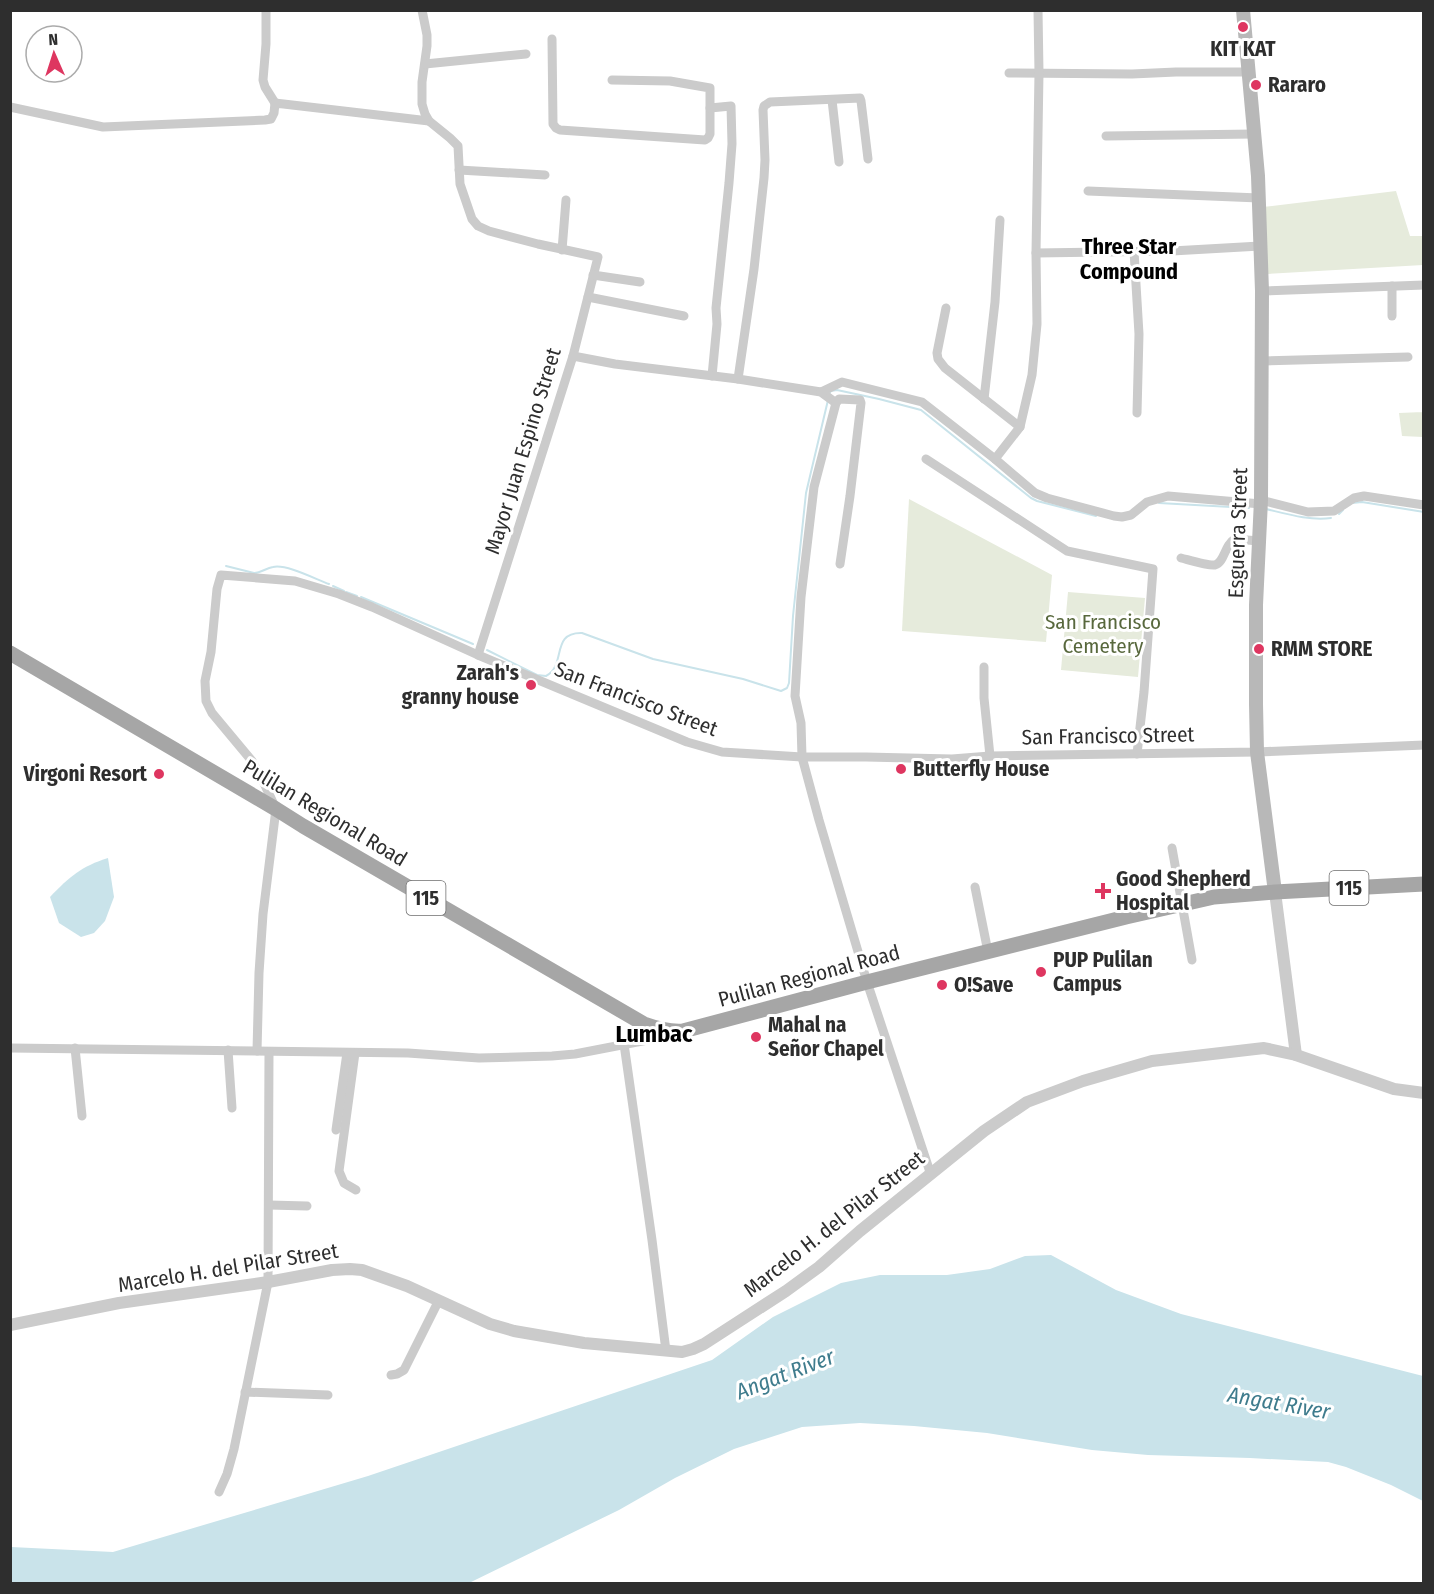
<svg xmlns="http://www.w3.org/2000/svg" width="1434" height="1594" viewBox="0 0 1434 1594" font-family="'Fira Sans Condensed',sans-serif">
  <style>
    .green { fill: #e6ebdc }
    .water { fill: #c9e3ea }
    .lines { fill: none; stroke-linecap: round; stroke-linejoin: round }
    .stream { stroke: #c9e3ea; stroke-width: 2 }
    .minor { stroke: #cbcbcb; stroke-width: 9 }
    .tertiary { stroke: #cbcbcb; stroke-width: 12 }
    .secondary { stroke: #b8b8b8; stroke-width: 14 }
    .primary { stroke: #a6a6a6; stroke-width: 15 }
    .poi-dot { fill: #de3660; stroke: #fff; stroke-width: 2 }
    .labels { text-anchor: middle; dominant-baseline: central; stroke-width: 6; stroke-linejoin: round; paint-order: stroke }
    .shield { fill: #fff; stroke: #6d6d6d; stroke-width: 1.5 }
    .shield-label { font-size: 20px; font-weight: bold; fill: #2e2e2e }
    .poi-label { font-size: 21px; font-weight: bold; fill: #2e2e2e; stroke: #fff; text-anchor: start }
    .street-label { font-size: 21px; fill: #2e2e2e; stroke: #fff }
    .park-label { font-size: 21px; fill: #58683d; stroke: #fff }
    .neighbourhood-label { font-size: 22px; font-weight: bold; fill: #000; stroke: #fff }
    .water-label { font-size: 22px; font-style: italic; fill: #3f7c8d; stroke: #fff }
    .quarter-label { font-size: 24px; font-weight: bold; fill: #000; stroke: #fff }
  </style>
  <rect width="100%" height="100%" fill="#fff"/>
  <!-- green -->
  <g class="green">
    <polygon points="1396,191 1410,236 1423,236 1423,265 1267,274 1263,207"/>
    <polygon points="1422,322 1423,322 1423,437 1402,436 1399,413 1423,412"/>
    <polygon points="909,499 1052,575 1046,642 902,631"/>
    <polygon points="1068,592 1145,598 1138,677 1061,670"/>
  </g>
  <!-- water -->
  <g class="water">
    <path d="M108 858 114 897 105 921 94 933 81 937 59 923 50 897C69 877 82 866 108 858Z"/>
    <polygon points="1051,1255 1116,1290 1181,1314 1423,1376 1423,1501 1391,1485 1346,1467 1328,1462 1250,1458 1148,1455 1092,1450 987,1433 914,1426 860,1423 802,1427 734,1449 675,1478 619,1510 469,1583 11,1583 11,1547 113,1552 368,1476 712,1360 773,1317 841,1283 880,1275 947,1275 990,1269 1025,1256"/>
  </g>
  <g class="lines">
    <!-- stream -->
    <g class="stream">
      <polyline points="829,394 831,391 837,390 879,399 921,410 1031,498 1037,501 1096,516"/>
      <polyline points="1159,503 1249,508"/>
      <polyline points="1352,503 1362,502 1424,512"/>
      <path d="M1266 509C1287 514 1310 521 1331 518"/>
      <polyline points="1339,514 1343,510"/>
      <path d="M226 566 254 573C261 573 266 568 273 567 287 564 315 579 329 584"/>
      <polyline points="333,586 344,591"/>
      <polyline points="346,592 357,596"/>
      <polyline points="361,597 473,644"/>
      <path d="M487 650 537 675 546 676C567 665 550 632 582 633L653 659 743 679 781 691 787 688 789 683 793 616 806 493 828 400"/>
    </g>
    <!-- minor -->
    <g class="minor">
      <polyline points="266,10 266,44 263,80 265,87 275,103"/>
      <polyline points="422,10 427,35 427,46 422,82 422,104 425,114 429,121 450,138 458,146 460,184 472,219 478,226 489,231 538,244 598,257 573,356 478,655"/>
      <polyline points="552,39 553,124 556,128 560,130 705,140 708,138 710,134 710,108"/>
      <polyline points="425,64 526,54"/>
      <polyline points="1009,73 1132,74 1176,72 1248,72"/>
      <polyline points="612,80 670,81 710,88 710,108 731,106 732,144 729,183 716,308 717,324 712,376"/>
      <polyline points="832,100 839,162"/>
      <polyline points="10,107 103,127 265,120 271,119 274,113 275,103 429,121"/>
      <polyline points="1106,136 1254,134"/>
      <polyline points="459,170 545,175"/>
      <polyline points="1088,191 1259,198"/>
      <polyline points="562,250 566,200"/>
      <polyline points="1134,251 1139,334 1137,413"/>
      <polyline points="1036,253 1172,251 1260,246"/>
      <polyline points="593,275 640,282"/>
      <polyline points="1392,286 1392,316"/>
      <polyline points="1262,291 1424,285"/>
      <polyline points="588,297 684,316"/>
      <polyline points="946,308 937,353 938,359 945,368 1020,427"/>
      <polyline points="573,356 615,364 738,379 821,392 836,403"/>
      <polyline points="1263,361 1408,357"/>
      <polyline points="738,379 754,269 764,178 765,160 763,110 764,106 770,102 860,98 861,101 868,159"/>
      <polyline points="821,392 842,382 922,402 995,459 1035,493 1047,498 1114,516 1122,517 1131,515 1147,502 1168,496 1261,504"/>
      <polyline points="984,399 995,302 1000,220"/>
      <polyline points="926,459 1067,551 1153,569 1144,692 1137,754"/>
      <polyline points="995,459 1020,427 1032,375 1037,324 1036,253 1039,73 1038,10"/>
      <polyline points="1261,500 1308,512 1334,511 1354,498 1364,496 1424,505"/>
      <path d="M1181 558C1189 560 1208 566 1215 565 1225 562 1224 545 1235 539L1259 541"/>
      <polyline points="840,564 850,496 861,403 860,400 839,399 836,403 814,487 801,597 795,696 801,723 802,757 819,820 867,982 931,1175"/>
      <polyline points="984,667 984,698 990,756"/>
      <polyline points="1172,848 1192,960"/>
      <polyline points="975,887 988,952"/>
      <polyline points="624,1044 652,1240 666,1351"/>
      <polyline points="10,1048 408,1053 479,1058 552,1056 575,1054 663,1037 670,1032"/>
      <polyline points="75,1048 82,1116"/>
      <polyline points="228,1050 232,1108"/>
      <polyline points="257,1051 259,973 263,914 276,809 263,781 252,761 212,713 206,701 205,681 211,652 217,589 221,575 295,581 339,594 372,607 478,655 687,742 722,752 802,757 866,757 952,759 990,756 1257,752 1424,745"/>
      <polyline points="355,1053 339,1171 344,1183 356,1190"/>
      <polyline points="336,1130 347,1053"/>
      <polyline points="269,1205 307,1206"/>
      <polyline points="391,1375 397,1374 404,1370 439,1300"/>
      <polyline points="245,1392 328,1395"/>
      <polyline points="219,1492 227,1474 234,1449 268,1282 269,1052"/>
    </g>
    <!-- tertiary -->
    <g class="tertiary">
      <polyline points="1275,892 1296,1055"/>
      <polyline points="10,1325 119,1303 268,1282 332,1270 350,1269 362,1270 407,1286 490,1324 514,1331 584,1343 682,1352 693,1349 704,1344 786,1291 819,1267 860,1231 984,1131 1027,1102 1083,1081 1152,1061 1264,1048 1296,1055 1394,1089 1424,1093"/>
    </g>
    <!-- secondary -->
    <polyline class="secondary" points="1243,10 1258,176 1262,291 1261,500 1256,605 1256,704 1257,752 1275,892"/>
    <!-- primary -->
    <path class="primary" d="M10 653 276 809 303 826 644 1024C658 1029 669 1032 683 1031L867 982 1126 917 1214 897 1275 892 1424 884"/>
  </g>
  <!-- markers -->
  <g class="poi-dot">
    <circle cx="1243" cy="27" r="6"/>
    <circle cx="1256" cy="85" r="6"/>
    <circle cx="1259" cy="649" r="6"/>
    <circle cx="531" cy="685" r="6"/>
    <circle cx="901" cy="769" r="6"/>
    <circle cx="159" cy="774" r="6"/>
    <path d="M1100 882h6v6h6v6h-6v6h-6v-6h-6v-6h6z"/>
    <circle cx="1041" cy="972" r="6"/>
    <circle cx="942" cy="985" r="6"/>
    <circle cx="756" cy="1037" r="6"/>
  </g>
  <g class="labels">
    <!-- shield labels -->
    <g class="shield">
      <rect x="1329.5" y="871" width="39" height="34" rx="4.5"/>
      <rect x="406.5" y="881" width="39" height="34" rx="4.5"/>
    </g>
    <g class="shield-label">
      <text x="1349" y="888">115</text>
      <text x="426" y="898">115</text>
    </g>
    <!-- poi labels -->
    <g class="poi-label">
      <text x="1243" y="49" text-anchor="middle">KIT KAT</text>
      <text x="1268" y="85">Rararo</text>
      <text x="1271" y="649">RMM STORE</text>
      <text x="519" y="673" text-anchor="end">Zarah's<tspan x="519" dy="24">granny house</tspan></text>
      <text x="913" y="769">Butterfly House</text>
      <text x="147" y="774" text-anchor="end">Virgoni Resort</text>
      <text x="1116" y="879">Good Shepherd<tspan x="1116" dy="24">Hospital</tspan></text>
      <text x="1053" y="960">PUP Pulilan<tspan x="1053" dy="24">Campus</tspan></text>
      <text x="954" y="985">O!Save</text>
      <text x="768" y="1025">Mahal na<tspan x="768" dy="24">Señor Chapel</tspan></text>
    </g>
    <!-- street labels -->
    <g class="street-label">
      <text transform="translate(523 451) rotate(-73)">Mayor Juan Espino Street</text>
      <text transform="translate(1238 533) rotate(-88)">Esguerra Street</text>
      <text transform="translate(636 699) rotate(21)">San Francisco Street</text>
      <text transform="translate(1108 736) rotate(-1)">San Francisco Street</text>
      <text transform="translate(325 813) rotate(31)">Pulilan Regional Road</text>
      <text transform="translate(809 976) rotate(-15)">Pulilan Regional Road</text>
      <text transform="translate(834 1224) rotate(-38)">Marcelo H. del Pilar Street</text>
      <text transform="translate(228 1268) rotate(-9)">Marcelo H. del Pilar Street</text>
    </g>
    <!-- park labels -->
    <g class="park-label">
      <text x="1103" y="622">San Francisco<tspan x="1103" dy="24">Cemetery</tspan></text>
    </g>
    <!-- neighbourhood labels -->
    <g class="neighbourhood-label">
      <text x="1129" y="246">Three Star<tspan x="1129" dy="25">Compound</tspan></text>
    </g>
    <!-- water labels -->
    <g class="water-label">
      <text transform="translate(785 1374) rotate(-21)">Angat River</text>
      <text transform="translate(1279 1403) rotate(10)">Angat River</text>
    </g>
    <!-- quarter labels -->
    <g class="quarter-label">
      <text x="654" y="1034">Lumbac</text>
    </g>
  </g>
  <!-- border -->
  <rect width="1434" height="1594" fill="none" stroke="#2e2e2e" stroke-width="24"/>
  <!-- north arrow -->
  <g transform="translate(54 54) rotate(357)"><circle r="28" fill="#ffffff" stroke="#ababab" stroke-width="1.5"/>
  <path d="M0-4.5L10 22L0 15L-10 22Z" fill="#de3660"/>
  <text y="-9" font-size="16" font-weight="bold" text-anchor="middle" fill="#2e2e2e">N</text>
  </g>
</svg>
